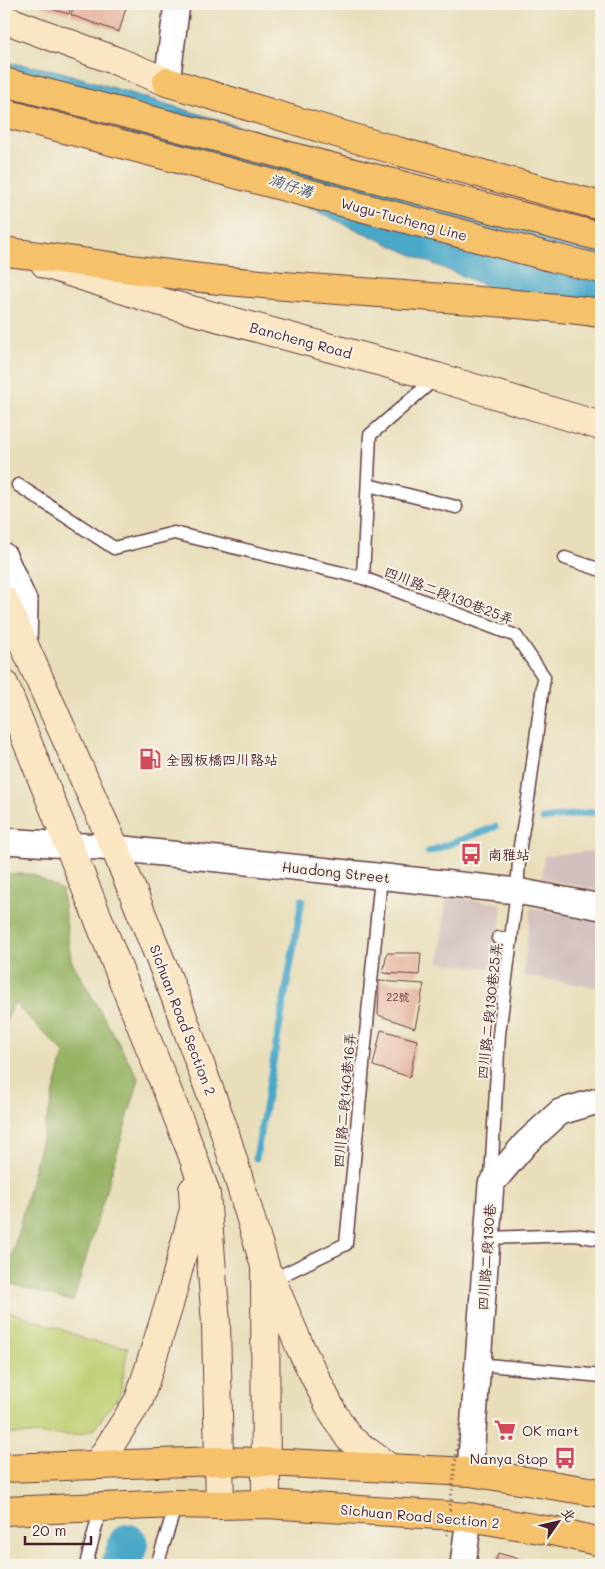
<svg xmlns="http://www.w3.org/2000/svg" width="605" height="1569" viewBox="0 0 605 1569" font-family="Mali,'LXGW WenKai TC',sans-serif">
  <style>
    .industrial { fill: #d1bfbd }
    .green { fill: #becf72; stroke: #84774e }
    .forest { fill: #96b264; stroke: #706848 }
    .water { fill: #49a7c8; stroke: #4a637a }
    .lines { fill: none; stroke-linecap: round; stroke-linejoin: round }
    .stream { stroke: #49a7c8; stroke-width: 7 }
    .river { stroke: #49a7c8; stroke-width: 40 }
    .building { fill: #e4ac96 }
    .lane-casing { stroke: #623c40; stroke-width: 15 }
    .street-casing { stroke: #623c40; stroke-width: 28 }
    .secondary-casing { stroke: #623c40; stroke-width: 30 }
    .primary-casing { stroke: #623c40; stroke-width: 30 }
    .highway-casing { stroke: #623c40; stroke-width: 30 }
    .lane { stroke: #fff; stroke-width: 12 }
    .street { stroke: #fff; stroke-width: 25 }
    .secondary { stroke: #fbe6c4; stroke-width: 28 }
    .primary { stroke: #f5c16b; stroke-width: 28 }
    .highway { stroke: #f5c16b; stroke-width: 28 }
    .path-bridge { stroke: #623c40; stroke-width: 3; stroke-dasharray: 1 4; stroke-linecap: butt }
    .labels { text-anchor: middle; dominant-baseline: central; stroke-width: 4; stroke-linejoin: round; paint-order: stroke }
    .number-label { font-size: 11px; fill: #704246 }
    .street-label { font-size: 14px; fill: #4a1f2b; stroke: #f7f3e8 }
    .poi-label { font-size: 14px; fill: #4a1f2b; stroke: #f7f3e8; text-anchor: start }
    .water-label { font-size: 15px; font-style: italic; fill: #4a556a; stroke: #f7f3e8 }
  </style>
  <rect width="100%" height="100%" fill="#f7f3e8"/>
  <filter id="ink" filterUnits="userSpaceOnUse"><feTurbulence type="fractalNoise" baseFrequency=".02" numOctaves="2"/><feDisplacementMap in="SourceGraphic" scale="10" xChannelSelector="R" yChannelSelector="G"/><feConvolveMatrix kernelMatrix="1 2 1 2 8 2 1 2 1" color-interpolation-filters="sRGB"/></filter>
  <filter id="wash" filterUnits="userSpaceOnUse"><feTurbulence type="fractalNoise" baseFrequency=".0096" numOctaves="4" result="noise"/><feDisplacementMap in="SourceGraphic" scale="20" xChannelSelector="R" yChannelSelector="G"/><feGaussianBlur stdDeviation="1.12" result="paint"/><feColorMatrix in="noise" values="0 0 0 0 0 0 0 0 0 0 0 0 0 0 0 0 0 1.4 0 .05"/><feComposite in="paint" operator="in"/></filter>
  <g filter="url(#wash)">
    <rect width="100%" height="100%" fill="#e8deba"/>
    <!-- industrial -->
    <g class="industrial">
      <polygon points="601,850 601,891 542,878 544,856"/>
      <polygon points="447,897 502,904 495,969 439,962"/>
      <polygon points="531,908 601,922 601,988 523,976"/>
    </g>
    <!-- green -->
    <polygon class="green" points="4,1310 61,1329 88,1341 128,1347 120,1394 94,1429 78,1435 4,1434"/>
    <!-- forest -->
    <polygon class="forest" points="4,874 32,874 62,890 71,960 139,1079 73,1302 5,1282 64,1053 14,1003 4,1026 4,936 8,922 4,918"/>
    <!-- water -->
    <polygon class="water" points="4,62 55,70 556,223 601,234 601,328 560,316 426,261 300,204 4,123"/>
    <g class="lines">
      <!-- stream -->
      <g class="stream">
        <polyline points="543,819 601,811"/>
        <polyline points="428,852 495,827"/>
        <polyline points="256,1158 302,900"/>
      </g>
      <!-- river -->
      <polyline class="river" points="121,1565 128,1544"/>
    </g>
    <g id="blocks">
      <!-- building -->
      <g class="building">
        <polygon points="41,4 71,4 69,14 41,6"/>
        <polygon points="74,4 127,4 119,32 71,15"/>
        <polygon points="387,953 421,953 419,975 383,973"/>
        <polygon points="379,981 424,984 415,1028 378,1015"/>
        <polygon points="381,1030 417,1040 410,1077 373,1066"/>
        <polygon points="498,1553 541,1565 495,1565"/>
      </g>
    </g>
  </g>
  <g filter="url(#ink)">
    <use href="#blocks" fill-opacity="0" stroke="#623c40" stroke-width="1"/>
    <g class="lines">
      <!-- lane casing -->
      <g class="lane-casing">
        <g id="lane">
          <polyline points="18,485 114,548 174,533 363,578 516,636 544,677 529,793 520,846 517,891 499,1034 491,1179"/>
          <polyline points="368,485 456,507"/>
          <polyline points="565,558 601,570"/>
          <polyline points="363,578 370,435 437,377"/>
          <polyline points="498,938 511,940"/>
          <polyline points="487,1238 575,1235 601,1239"/>
          <polyline points="272,1280 346,1244 381,877"/>
          <polyline points="478,1364 601,1376"/>
          <polyline points="86,1565 101,1506"/>
          <polyline points="157,1565 176,1504"/>
        </g>
      </g>
      <!-- street casing -->
      <g class="street-casing">
        <g id="street">
          <polyline points="167,82 177,4"/>
          <polyline points="4,556 25,603 24,646"/>
          <polyline points="4,841 115,848 517,891 601,907"/>
          <polyline points="470,1472 491,1184 526,1143 560,1112 601,1100"/>
          <polyline points="463,1565 469,1517"/>
        </g>
      </g>
      <!-- secondary casing -->
      <g class="secondary-casing">
        <g id="secondary">
          <polyline points="4,19 119,62 167,82 191,89"/>
          <polyline points="45,264 158,301 437,377 601,426"/>
          <polyline points="4,600 115,848 177,1001 224,1130 265,1266 266,1504"/>
          <polyline points="4,684 175,1110 191,1151 206,1194 216,1323 220,1505"/>
          <polyline points="270,1276 300,1347 333,1413 349,1438 390,1468"/>
          <polyline points="98,1464 139,1400 169,1305 194,1209 193,1190"/>
        </g>
      </g>
      <!-- primary casing -->
      <g class="primary-casing">
        <g id="primary">
          <polyline points="4,1468 220,1461 266,1462 470,1472 601,1493"/>
          <polyline points="4,1511 176,1504 220,1505 266,1504 469,1517 557,1532 601,1542"/>
        </g>
      </g>
      <!-- highway casing -->
      <g class="highway-casing">
        <g id="highway">
          <polyline points="4,82 601,237"/>
          <polyline points="167,82 397,151 601,206"/>
          <polyline points="4,113 554,258 601,269"/>
          <path d="M9 252C79 261 149 273 219 280 347 293 474 297 601 313"/>
        </g>
      </g>
      <!-- lane -->
      <use href="#lane" class="lane"/>
      <!-- street -->
      <use href="#street" class="street"/>
      <!-- secondary -->
      <use href="#secondary" class="secondary"/>
      <!-- primary -->
      <use href="#primary" class="primary"/>
      <!-- highway -->
      <use href="#highway" class="highway"/>
      <!-- path-bridge -->
      <polyline class="path-bridge" points="447,1535 460,1421"/>
    </g>
  </g>
  <!-- icons -->
  <defs>
    <g id="fuel-bare" transform="scale(1.725)"><path d="M-5.5-6h7V0h2V4h1.3V-2.5L3-4.5l.8-.8L6-3V5H2.5V1h-1V6h-7ZM-4.2-4.7v3.2H.2V-4.7Z" fill="#d1495b" stroke="#f7f3e8" stroke-width="2.5" paint-order="stroke"/></g>
    <g id="bus-bare" transform="scale(1.725)"><path d="M-5-6H5V4H4V6H2V4H-2V6H-4V4H-5ZM-3.5-4V0h7V-4ZM-3.5 1.2v1.5H-2V1.2ZM2 1.2v1.5H3.5V1.2Z" fill="#d1495b" stroke="#f7f3e8" stroke-width="2.5" paint-order="stroke"/></g>
    <g id="supermarket-bare" transform="scale(1.725)"><path d="M-6-5.5h2.5l.6 2H6L4.5 2H-2.5L-4.4-4H-6ZM-1.5 3.2a1.3 1.3 0 1 0 .1 0ZM3 3.2a1.3 1.3 0 1 0 .1 0Z" fill="#d1495b" stroke="#f7f3e8" stroke-width="2.5" paint-order="stroke"/></g>
  </defs>
  <g fill-rule="evenodd">
    <use href="#fuel-bare" x="150" y="759"/>
    <use href="#bus-bare" x="471" y="854"/>
    <use href="#supermarket-bare" x="505" y="1430"/>
    <use href="#bus-bare" x="565" y="1458"/>
  </g>
  <g class="labels">
    <!-- number labels -->
    <g class="number-label">
      <text x="398" y="996">22號</text>
    </g>
    <!-- street labels -->
    <g class="street-label">
      <text transform="translate(404 219) rotate(15)">Wugu-Tucheng Line</text>
      <text transform="translate(301 340) rotate(15)">Bancheng Road</text>
      <text transform="translate(449 595) rotate(21)">四川路二段130巷25弄</text>
      <text transform="translate(336 872) rotate(6)">Huadong Street</text>
      <text transform="translate(489 1011) rotate(-84)">四川路二段130巷25弄</text>
      <text transform="translate(183 1020) rotate(69)">Sichuan Road Section 2</text>
      <text transform="translate(344 1100) rotate(-85)">四川路二段140巷16弄</text>
      <text transform="translate(486 1257) rotate(-86)">四川路二段130巷</text>
      <text transform="translate(420 1516) rotate(5)">Sichuan Road Section 2</text>
    </g>
    <!-- poi labels -->
    <g class="poi-label">
      <text x="166" y="759">全國板橋四川路站</text>
      <text x="488" y="854">南雅站</text>
      <text x="522" y="1430">OK mart</text>
      <text x="548" y="1458" text-anchor="end">Nanya Stop</text>
    </g>
    <!-- water labels -->
    <g class="water-label">
      <text transform="translate(291 185) rotate(19)">湳仔溝</text>
    </g>
  </g>
  <!-- margin -->
  <rect width="605" height="1569" fill="none" stroke="#f7f3e8" stroke-width="20"/>
  <!-- north arrow -->
  <g transform="translate(558 1522) rotate(56)" stroke="#f7f3e8" stroke-width="4" paint-order="stroke">
  <path d="M0-4L9 19L0 12L-9 19Z" fill="#4a1f2b"/>
  <text y="-8" font-size="14" font-weight="bold" text-anchor="middle" fill="#4a1f2b">北</text>
  </g>
  <!-- scale -->
  <path d="M25 1536v8h66v-8" fill="none" stroke="#4a1f2b" stroke-width="2.5"/>
  <text x="32" y="1536" font-size="15" fill="#4a1f2b" stroke="#f7f3e8" stroke-width="4" paint-order="stroke">20 m</text>
</svg>
